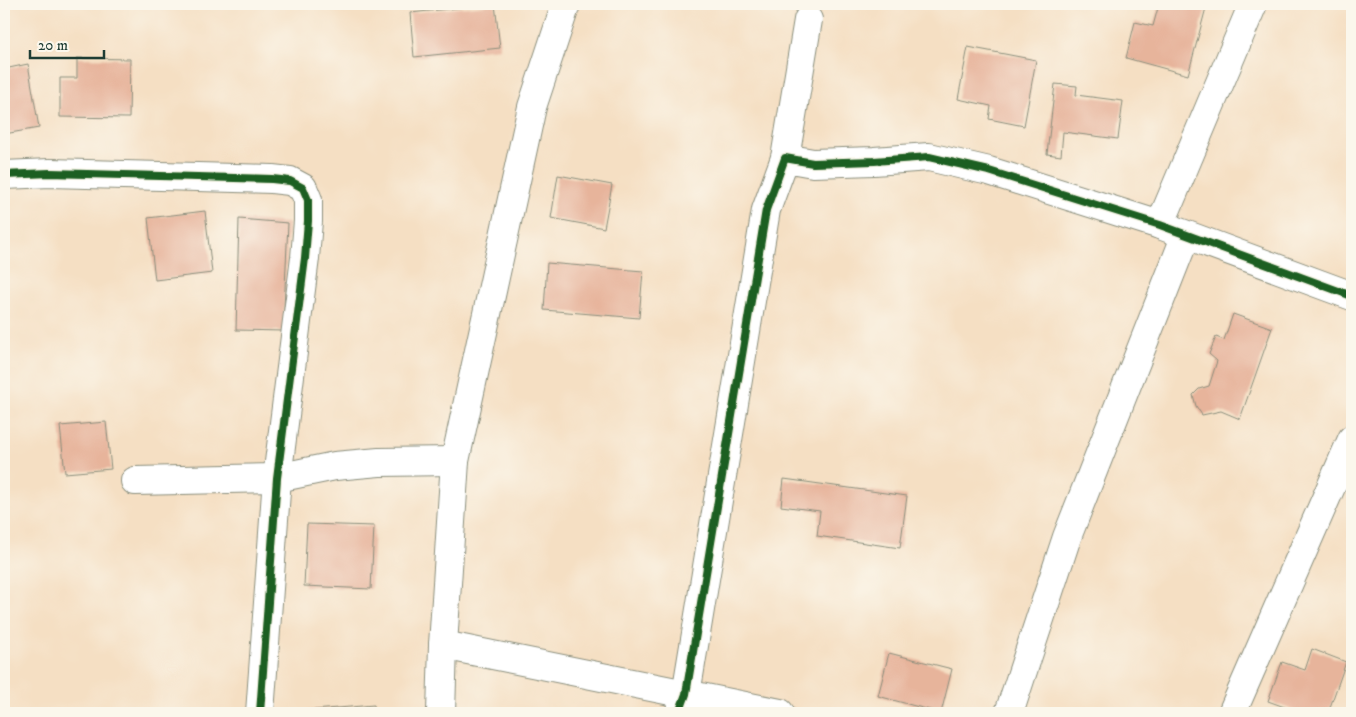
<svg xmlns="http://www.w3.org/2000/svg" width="1356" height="717" viewBox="0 0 1356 717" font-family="'IM FELL DW Pica',serif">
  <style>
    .building { fill: #e7b49b }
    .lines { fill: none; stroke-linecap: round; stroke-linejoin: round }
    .minor-casing { stroke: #8a8e7c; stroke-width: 30 }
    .minor { stroke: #fff; stroke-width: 28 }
    .cycleway-casing { stroke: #fbf7ec; stroke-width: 11 }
    .cycleway { stroke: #1b5e20; stroke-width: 8 }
  </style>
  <rect width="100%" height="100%" fill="#fbf7ec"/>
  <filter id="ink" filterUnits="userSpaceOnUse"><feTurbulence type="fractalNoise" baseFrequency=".02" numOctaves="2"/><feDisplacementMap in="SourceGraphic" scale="10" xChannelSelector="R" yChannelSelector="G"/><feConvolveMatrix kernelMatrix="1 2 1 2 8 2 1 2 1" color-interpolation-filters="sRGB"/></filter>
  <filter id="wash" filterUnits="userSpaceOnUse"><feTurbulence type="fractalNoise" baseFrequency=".0096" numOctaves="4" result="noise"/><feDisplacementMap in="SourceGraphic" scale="20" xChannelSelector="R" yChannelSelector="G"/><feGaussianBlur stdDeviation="1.12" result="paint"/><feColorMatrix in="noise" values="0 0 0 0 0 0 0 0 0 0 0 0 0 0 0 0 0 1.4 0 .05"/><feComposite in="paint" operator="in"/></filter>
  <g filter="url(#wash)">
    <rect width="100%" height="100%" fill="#f5dfc3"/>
    <g id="blocks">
      <!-- building -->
      <g class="building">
        <polygon points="495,4 500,48 414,57 410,13"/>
        <polygon points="1159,4 1207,4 1188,75 1126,58 1135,22 1153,26"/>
        <polygon points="968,47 1036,60 1024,126 989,119 991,106 958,99"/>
        <polygon points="77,58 130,59 129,118 60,117 60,78 77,78"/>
        <polygon points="28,64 39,128 4,134 4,69"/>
        <polygon points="1055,84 1077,86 1076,95 1123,101 1118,139 1063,132 1061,156 1047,154"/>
        <polygon points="558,175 612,185 604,228 551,218"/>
        <polygon points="205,211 212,273 155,280 148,218"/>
        <polygon points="239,219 288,223 283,331 236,330"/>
        <polygon points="547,263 643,271 639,318 544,310"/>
        <polygon points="1233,314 1272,328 1240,419 1221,411 1202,415 1196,406 1193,395 1199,389 1209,386 1217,361 1209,354 1216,337 1224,340"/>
        <polygon points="106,422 111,469 65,473 60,426"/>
        <polygon points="784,479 907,496 900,548 817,536 820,511 781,506"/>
        <polygon points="307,524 374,526 371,589 304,586"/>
        <polygon points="1312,649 1346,662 1328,713 1301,713 1268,701 1282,662 1305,670"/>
        <polygon points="889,653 952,669 941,713 878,696"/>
        <polygon points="374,705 375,713 302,713 302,711"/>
      </g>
    </g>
  </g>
  <g filter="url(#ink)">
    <use href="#blocks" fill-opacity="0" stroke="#8a8e7c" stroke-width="1"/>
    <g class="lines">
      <!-- minor casing -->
      <g class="minor-casing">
        <g id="minor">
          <polyline points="785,158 808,20"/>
          <polyline points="4,175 50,173 272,179 290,181 303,188 308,200 308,221 305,258 277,478 260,713"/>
          <polyline points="1160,225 1253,4"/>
          <polyline points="135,481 277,478 335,466 379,462 455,461"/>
          <polyline points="443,645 780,713"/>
          <polyline points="441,713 443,645 455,461 532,107 566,4"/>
          <polyline points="679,713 686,694 766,210 785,158 813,163 874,161 929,157 989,171 1160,225 1352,296"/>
          <polyline points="1009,713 1067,537 1186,235"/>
          <polyline points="1232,713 1352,439"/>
        </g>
      </g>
      <!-- minor -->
      <use href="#minor" class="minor"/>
      <!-- cycleway casing -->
      <g class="cycleway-casing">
        <g id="cycleway">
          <polyline points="4,175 50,173 272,179 290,181 303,188 308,200 308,221 305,258 277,478 260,713"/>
          <polyline points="679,713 686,694 766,210 785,158 813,163 874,161 929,157 989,171 1160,225 1352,296"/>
        </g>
      </g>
      <!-- cycleway -->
      <use href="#cycleway" class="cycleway"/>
    </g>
  </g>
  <!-- margin -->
  <rect width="1356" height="717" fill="none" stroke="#fbf7ec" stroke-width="20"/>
  <!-- scale -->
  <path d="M30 50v8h74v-8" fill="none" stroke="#1f3d34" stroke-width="2.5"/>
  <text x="38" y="50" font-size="15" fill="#1f3d34" stroke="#fbf7ec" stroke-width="4" paint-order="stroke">20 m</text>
</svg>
